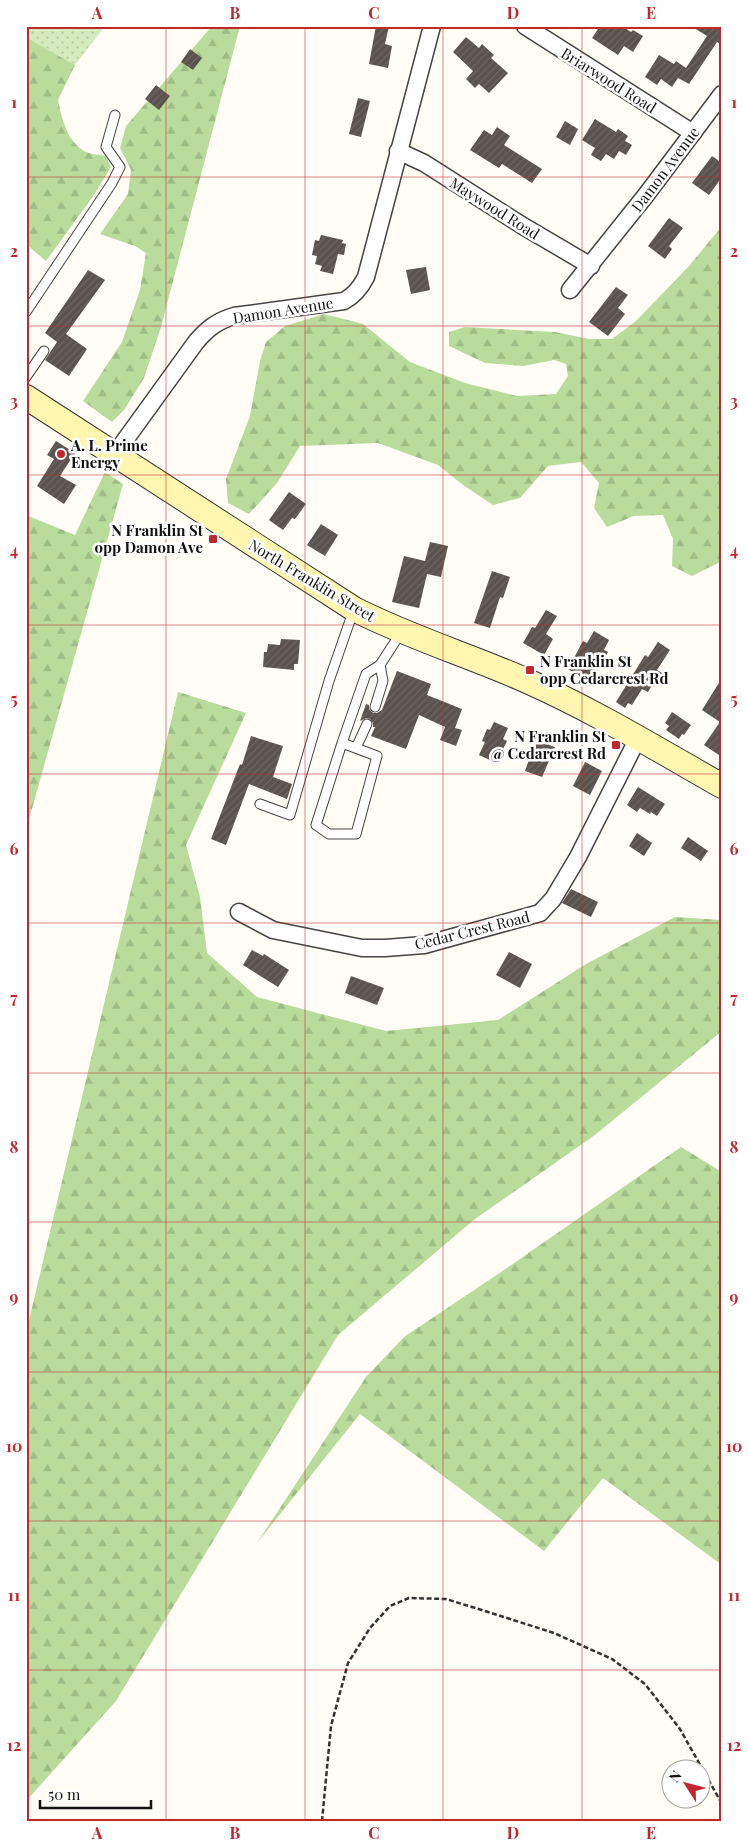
<svg xmlns="http://www.w3.org/2000/svg" width="748" height="1847" viewBox="0 0 748 1847" font-family="'Playfair Display',serif">
  <style>
    .grass { fill: url(#grass-dots) }
    .forest { fill: url(#forest-firs) }
    .building { fill: url(#building-hatch) }
    .lines { fill: none; stroke-linecap: round; stroke-linejoin: round }
    .service-casing { stroke: #444; stroke-width: 11 }
    .minor-casing { stroke: #444; stroke-width: 19 }
    .secondary-casing { stroke: #333; stroke-width: 26 }
    .path { stroke: #333; stroke-width: 2.5; stroke-dasharray: 5 2.5; stroke-linecap: butt }
    .service { stroke: #fff; stroke-width: 9 }
    .minor { stroke: #fff; stroke-width: 16 }
    .secondary { stroke: #fff6b0; stroke-width: 24 }
    .grid { fill: none; stroke: #c4262e; stroke-width: 1; stroke-opacity: 0.55 }
    .poi-dot { fill: #c4262e; stroke: #fff; stroke-width: 2 }
    .labels { text-anchor: middle; dominant-baseline: central; stroke-width: 5; stroke-linejoin: round; paint-order: stroke }
    .street-label { font-size: 15px; fill: #111; stroke: #fff }
    .poi-label { font-size: 15px; font-weight: bold; fill: #111; stroke: #fff; text-anchor: start }
    .neatline { fill: none; stroke: #c4262e; stroke-width: 2 }
    .grid-label { font-size: 16px; text-anchor: middle; font-weight: bold; fill: #c4262e }
  </style>
  <defs>
    <pattern id="grass-dots" width="8" height="8" patternUnits="userSpaceOnUse" patternTransform="scale(1.25)"><rect width="8" height="8" fill="#d5ebbd"/><path d="M2 2h.1M6 6h.1" fill="none" stroke="#b6c8a1" stroke-width="1.8" stroke-linecap="round"/></pattern>
    <pattern id="forest-firs" width="22" height="20" patternUnits="userSpaceOnUse" patternTransform="scale(1.25)"><rect width="22" height="20" fill="#b9dc9c"/><path d="M5 1l3.5 6h-7zM16 11l3.5 6h-7z" fill="#9ebc85"/></pattern>
    <pattern id="building-hatch" width="6" height="6" patternUnits="userSpaceOnUse" patternTransform="scale(1.25)"><rect width="6" height="6" fill="#5a524d"/><path d="M-1 1l2-2M0 6l6-6M5 7l2-2" fill="none" stroke="#6d6662"/></pattern>
  </defs>
  <rect width="100%" height="100%" fill="#fffdf5"/>
  <!-- grass -->
  <polygon class="grass" points="26,26 105,26 75,65 26,37"/>
  <!-- forest -->
  <g class="forest">
    <polygon points="212,26 240,26 161,327 144,378 124,410 112,422 83,401 122,342 140,290 146,253 135,246 100,234 128,194 131,170 120,148 126,126"/>
    <path d="M26 37 75 65 58 100C62 119 67 142 86 152 91 154 100 155 106 156L111 167 94 195 46 261 26 244Z"/>
    <polygon points="722,226 722,561 692,576 672,566 673,539 663,515 634,516 607,527 594,508 599,483 581,462 548,466 520,498 493,505 463,485 438,465 378,443 300,446 277,483 249,514 228,503 226,479 250,416 260,361 266,342 285,326 324,314 363,324 410,362 465,383 517,396 556,394 568,376 566,364 554,360 523,366 485,363 449,346 449,332 465,327 555,332 589,339 612,339 636,321 689,266"/>
    <polygon points="105,472 123,484 26,830 26,515 75,535"/>
    <polygon points="178,692 246,713 186,845 200,897 207,953 257,997 386,1031 498,1020 586,964 675,917 722,920 722,1031 595,1135 475,1219 338,1335 116,1701 26,1801 26,1333"/>
    <polygon points="681,1147 722,1172 722,1565 603,1478 544,1551 360,1414 257,1543 366,1377 404,1337 504,1270"/>
  </g>
  <!-- building -->
  <g class="building">
    <polygon points="376,26 389,26 385,44 392,46 388,68 369,64"/>
    <polygon points="600,26 622,26 631,32 633,30 643,36 633,52 624,46 618,55 592,38"/>
    <polygon points="691,26 722,26 722,45 717,42 689,84 678,78 672,87 661,79 657,85 645,77 659,55 674,64 676,61 686,68 707,36"/>
    <polygon points="466,37 479,48 482,44 494,55 491,58 508,73 489,93 479,84 475,88 466,79 473,71 453,52"/>
    <polygon points="190,49 202,58 193,70 181,62"/>
    <polygon points="156,85 170,96 159,110 145,99"/>
    <polygon points="358,98 370,101 361,137 349,134"/>
    <polygon points="595,119 616,132 618,129 628,136 625,141 632,145 626,155 619,151 614,159 606,154 601,161 591,155 595,148 582,140"/>
    <polygon points="565,121 578,129 570,145 556,137"/>
    <polygon points="497,127 510,136 504,145 542,169 532,183 502,164 499,168 470,150 484,130 492,135"/>
    <polygon points="712,156 722,163 722,177 709,195 692,183"/>
    <polygon points="669,218 683,228 669,246 672,249 665,259 648,246"/>
    <polygon points="321,235 343,240 342,243 346,244 344,255 338,254 333,274 320,271 322,266 315,264 317,256 312,255 315,240 319,241"/>
    <polygon points="426,267 430,290 411,294 406,270"/>
    <polygon points="88,270 105,280 66,334 87,349 69,376 45,360 57,342 45,333"/>
    <polygon points="616,287 628,295 618,308 625,314 608,336 589,322"/>
    <polygon points="56,441 75,453 60,476 76,485 64,504 37,486 54,459 47,455"/>
    <polygon points="289,492 306,504 295,519 292,518 283,530 269,520"/>
    <polygon points="321,524 338,535 325,556 307,545"/>
    <polygon points="430,542 448,546 441,577 427,574 419,608 392,602 404,556 425,561"/>
    <polygon points="492,571 510,577 503,598 500,597 490,628 474,623"/>
    <polygon points="546,610 557,616 546,634 553,639 544,655 523,643 532,627 535,628"/>
    <polygon points="594,631 609,640 604,650 608,652 591,682 568,669 583,641 587,643"/>
    <polygon points="281,639 300,640 298,664 294,664 294,670 263,667 264,652 267,652 268,644 280,645"/>
    <polygon points="658,642 670,650 657,670 662,673 654,687 652,685 648,692 642,689 632,705 628,703 625,708 616,702 645,655 648,657"/>
    <polygon points="397,671 431,684 427,695 462,709 455,728 462,730 456,746 440,740 445,727 419,715 406,749 371,736 375,727 373,727 373,723 370,719 366,718 360,721 366,704 369,705 369,709 373,713 377,713 382,710"/>
    <polygon points="722,678 722,757 704,745 720,722 702,710"/>
    <polygon points="672,712 691,725 684,735 682,734 679,739 666,730 669,726 665,723"/>
    <polygon points="494,722 508,728 503,739 507,741 502,751 500,750 494,762 479,755 485,742 482,741 487,729 490,730"/>
    <polygon points="251,736 283,746 273,777 292,784 287,799 249,784 226,845 211,839 240,764 242,765"/>
    <polygon points="538,741 555,747 542,777 525,771 529,760 526,759 530,747 534,749"/>
    <polygon points="585,762 602,771 590,795 573,786"/>
    <polygon points="638,787 665,804 657,816 651,812 650,814 640,808 637,812 627,805"/>
    <polygon points="637,833 652,843 644,856 629,846"/>
    <polygon points="688,837 708,851 701,861 681,848"/>
    <polygon points="571,889 598,902 591,917 562,903"/>
    <polygon points="252,950 263,956 264,954 289,970 278,987 243,965"/>
    <polygon points="509,952 532,964 520,988 496,975"/>
    <polygon points="351,976 384,988 377,1005 345,993"/>
  </g>
  <g class="lines">
    <!-- service casing -->
    <g class="service-casing">
      <g id="service">
        <polyline points="26,312 112,183 120,167 106,147 115,115"/>
        <polyline points="26,377 44,351"/>
        <polyline points="375,707 383,681 380,665"/>
        <polyline points="342,743 316,825 329,834 356,834 377,756 342,743 366,674 380,665 402,631"/>
        <polyline points="356,748 367,724"/>
        <polyline points="260,804 290,815 329,681 354,609"/>
      </g>
    </g>
    <!-- minor casing -->
    <g class="minor-casing">
      <g id="minor">
        <polyline points="525,26 693,133"/>
        <polyline points="398,151 424,163 523,226 591,266"/>
        <polyline points="570,290 646,195 722,94"/>
        <path d="M115 454 196 342C207 329 217 321 234 316L344 301C355 295 361 287 366 277L432 26"/>
        <polyline points="239,912 273,930 362,948 385,948 424,945 540,913 553,899 578,857 638,738"/>
      </g>
    </g>
    <!-- secondary casing -->
    <g class="secondary-casing">
      <path id="secondary" d="M26 397 354 609C409 637 468 655 525 680 593 710 657 749 722 786"/>
    </g>
    <!-- path -->
    <polyline class="path" points="322,1821 331,1726 348,1663 370,1628 390,1606 409,1598 446,1599 485,1611 554,1633 612,1659 645,1684 680,1729 722,1804"/>
    <!-- service -->
    <use href="#service" class="service"/>
    <!-- minor -->
    <use href="#minor" class="minor"/>
    <!-- secondary -->
    <use href="#secondary" class="secondary"/>
  </g>
  <!-- grid -->
  <path class="grid" d="M166 26V1821M305 26V1821M443 26V1821M582 26V1821M26 177H722M26 326H722M26 475H722M26 625H722M26 774H722M26 923H722M26 1073H722M26 1222H722M26 1372H722M26 1521H722M26 1670H722"/>
  <!-- markers -->
  <g class="poi-dot">
    <circle cx="61" cy="454" r="5"/>
    <rect x="208" y="534" width="10" height="10" rx="2.5"/>
    <rect x="525" y="665" width="10" height="10" rx="2.5"/>
    <rect x="611" y="740" width="10" height="10" rx="2.5"/>
  </g>
  <g class="labels">
    <!-- street labels -->
    <g class="street-label">
      <text transform="translate(609 80) rotate(32)">Briarwood Road</text>
      <text transform="translate(665 169) rotate(-53)">Damon Avenue</text>
      <text transform="translate(495 208) rotate(32)">Maywood Road</text>
      <text transform="translate(283 310) rotate(-9)">Damon Avenue</text>
      <text transform="translate(312 580) rotate(31)">North Franklin Street</text>
      <text transform="translate(472 930) rotate(-14)">Cedar Crest Road</text>
    </g>
    <!-- poi labels -->
    <g class="poi-label">
      <text x="71" y="445">A. L. Prime<tspan x="71" dy="17">Energy</tspan></text>
      <text x="203" y="530" text-anchor="end">N Franklin St<tspan x="203" dy="17">opp Damon Ave</tspan></text>
      <text x="540" y="661">N Franklin St<tspan x="540" dy="17">opp Cedarcrest Rd</tspan></text>
      <text x="606" y="736" text-anchor="end">N Franklin St<tspan x="606" dy="17">@ Cedarcrest Rd</tspan></text>
    </g>
  </g>
  <!-- border -->
  <rect width="748" height="1847" fill="none" stroke="#ffffff" stroke-width="55"/>
  <!-- north arrow -->
  <g transform="translate(686 1784) rotate(306)"><circle r="24" fill="#ffffff" stroke="#a0a0a0"/>
  <path d="M0-4L9 19L0 12L-9 19Z" fill="#c4262e"/>
  <text y="-8" font-size="14" font-weight="bold" text-anchor="middle" fill="#111111">N</text>
  </g>
  <!-- scale -->
  <path d="M40 1800v8h111v-8" fill="none" stroke="#111111" stroke-width="2.5"/>
  <text x="48" y="1800" font-size="15" fill="#111111" stroke="#ffffff" stroke-width="4" paint-order="stroke">50 m</text>
  <rect x="28" y="28" width="692" height="1792" class="neatline"/>
  <g class="grid-label">
    <text x="97" y="19">A</text>
    <text x="235" y="19">B</text>
    <text x="374" y="19">C</text>
    <text x="513" y="19">D</text>
    <text x="651" y="19">E</text>
    <text x="14" y="108">1</text>
    <text x="734" y="108">1</text>
    <text x="14" y="257">2</text>
    <text x="734" y="257">2</text>
    <text x="14" y="407">3</text>
    <text x="734" y="407">3</text>
    <text x="14" y="556">4</text>
    <text x="734" y="556">4</text>
    <text x="14" y="705">5</text>
    <text x="734" y="705">5</text>
    <text x="14" y="855">6</text>
    <text x="734" y="855">6</text>
    <text x="14" y="1004">7</text>
    <text x="734" y="1004">7</text>
    <text x="14" y="1153">8</text>
    <text x="734" y="1153">8</text>
    <text x="14" y="1303">9</text>
    <text x="734" y="1303">9</text>
    <text x="14" y="1452">10</text>
    <text x="734" y="1452">10</text>
    <text x="14" y="1601">11</text>
    <text x="734" y="1601">11</text>
    <text x="14" y="1751">12</text>
    <text x="734" y="1751">12</text>
    <text x="97" y="1839">A</text>
    <text x="235" y="1839">B</text>
    <text x="374" y="1839">C</text>
    <text x="513" y="1839">D</text>
    <text x="651" y="1839">E</text>
  </g>
</svg>
